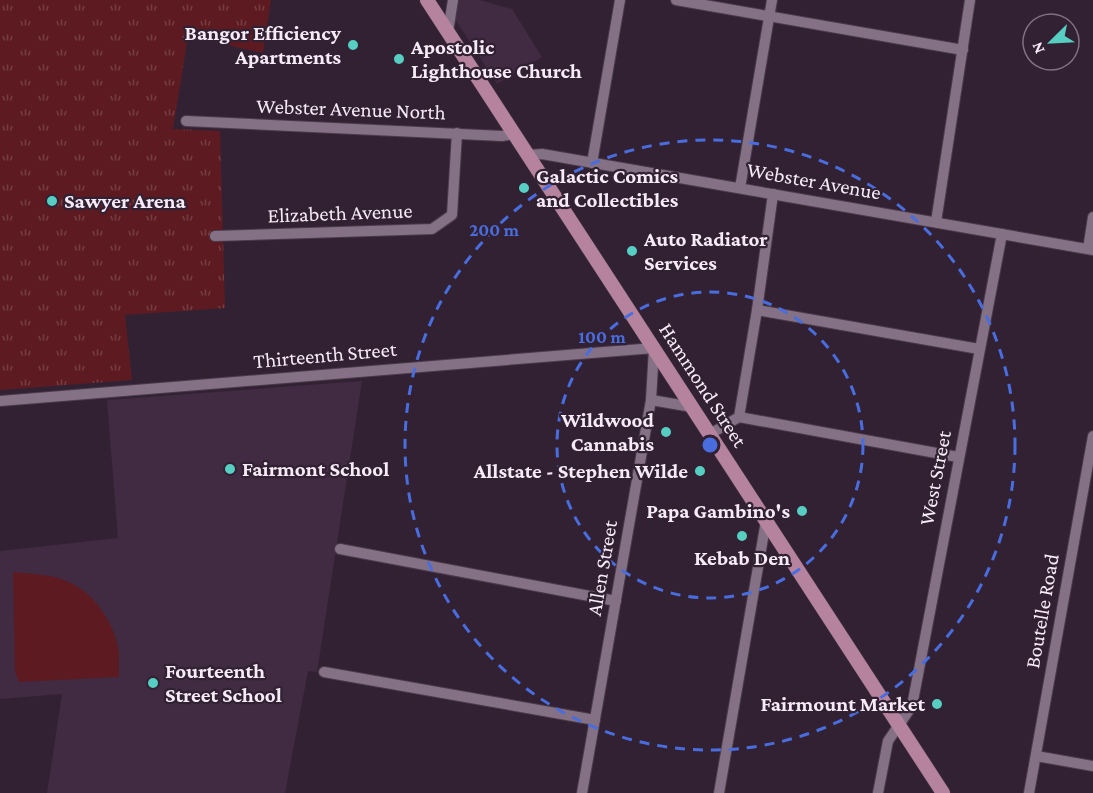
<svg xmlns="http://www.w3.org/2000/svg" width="1093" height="793" viewBox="0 0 1093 793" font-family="'Crimson Pro',serif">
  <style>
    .built { fill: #402b42 }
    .green { fill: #5d1b21 }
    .park { fill: url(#park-tufts) }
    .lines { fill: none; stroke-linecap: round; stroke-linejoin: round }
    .minor-casing { stroke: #4a3c4b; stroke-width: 12 }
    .major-casing { stroke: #4a3c4b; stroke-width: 15 }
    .minor { stroke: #857186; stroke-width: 10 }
    .major { stroke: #b6839f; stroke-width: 14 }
    .ring { fill: none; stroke: #496dde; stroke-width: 3; stroke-dasharray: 10 8 }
    .poi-dot { fill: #57cec2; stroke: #322133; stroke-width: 2 }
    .labels { text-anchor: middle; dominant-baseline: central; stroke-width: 4.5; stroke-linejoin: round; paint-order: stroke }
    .poi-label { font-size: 21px; font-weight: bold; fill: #f7ebf7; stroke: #322133; text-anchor: start }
    .street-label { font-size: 21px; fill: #f7ebf7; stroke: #322133 }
    .centre { fill: #496dde; stroke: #322133; stroke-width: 3 }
    .ring-label { font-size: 18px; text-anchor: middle; font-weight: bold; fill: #496dde; stroke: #322133; stroke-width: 4.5; stroke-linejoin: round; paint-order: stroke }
  </style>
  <defs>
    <pattern id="park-tufts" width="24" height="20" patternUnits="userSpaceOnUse" patternTransform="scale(1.5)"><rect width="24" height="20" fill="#5d1b21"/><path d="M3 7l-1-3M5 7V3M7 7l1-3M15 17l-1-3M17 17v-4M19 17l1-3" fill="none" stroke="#753c42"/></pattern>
  </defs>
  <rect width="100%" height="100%" fill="#322133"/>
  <!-- built -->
  <g class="built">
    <polygon points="449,0 480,0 512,9 542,57 497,84 447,7"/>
    <polygon points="362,381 317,672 308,671 285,793 47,793 62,694 0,699 0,551 118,538 107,400"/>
  </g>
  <!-- green -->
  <path class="green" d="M13 572C31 574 54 574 71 583 96 595 116 626 119 653 119 661 119 669 119 677L19 682 15 672Z"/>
  <!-- park -->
  <polygon class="park" points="0,0 271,0 263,53 188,36 173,129 220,131 225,308 125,315 132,380 0,390"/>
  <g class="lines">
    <!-- minor casing -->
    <g class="minor-casing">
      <g id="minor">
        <polyline points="676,0 963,50"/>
        <polyline points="448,32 453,0"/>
        <polyline points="186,121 502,136 515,134"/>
        <polyline points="528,155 542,154 1093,250"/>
        <polyline points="592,163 620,0"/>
        <polyline points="740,188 772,0"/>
        <polyline points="936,222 970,0"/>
        <polyline points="215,236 432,229 452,215 457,133"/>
        <polyline points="1088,249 1093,217"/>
        <polyline points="757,310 979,349"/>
        <polyline points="651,400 692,407"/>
        <polyline points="0,401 654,348 651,400 582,793"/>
        <polyline points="739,417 958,457"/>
        <polyline points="710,434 739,417 757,310 773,194"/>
        <polyline points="340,549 616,601"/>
        <polyline points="324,672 595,720"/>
        <polyline points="1036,756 1093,766"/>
        <polyline points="719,793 766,521"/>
        <polyline points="878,793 888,741 912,706 1002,234"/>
        <polyline points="1029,793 1093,436"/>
      </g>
    </g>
    <!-- major casing -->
    <g class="major-casing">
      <polyline id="major" points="427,0 943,793"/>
    </g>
    <!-- minor -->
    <use href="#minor" class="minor"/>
    <!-- major -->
    <use href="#major" class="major"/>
  </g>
  <!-- distance rings -->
  <g class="ring">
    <circle cx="710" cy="445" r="153"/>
    <circle cx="710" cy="445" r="305"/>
  </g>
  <!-- markers -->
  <g class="poi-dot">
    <circle cx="353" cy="45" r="6"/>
    <circle cx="399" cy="59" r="6"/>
    <circle cx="524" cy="188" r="6"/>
    <circle cx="52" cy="201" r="6"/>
    <circle cx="632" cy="251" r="6"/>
    <circle cx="666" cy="432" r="6"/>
    <circle cx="230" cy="469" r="6"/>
    <circle cx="700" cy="471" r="6"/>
    <circle cx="802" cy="511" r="6"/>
    <circle cx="742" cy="536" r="6"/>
    <circle cx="153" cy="683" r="6"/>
    <circle cx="937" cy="704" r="6"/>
  </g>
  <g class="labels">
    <!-- poi labels -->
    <g class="poi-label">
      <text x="341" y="33" text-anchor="end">Bangor Efficiency<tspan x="341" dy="24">Apartments</tspan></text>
      <text x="411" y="47">Apostolic<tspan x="411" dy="24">Lighthouse Church</tspan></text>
      <text x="536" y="176">Galactic Comics<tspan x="536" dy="24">and Collectibles</tspan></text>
      <text x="64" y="201">Sawyer Arena</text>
      <text x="644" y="239">Auto Radiator<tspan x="644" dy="24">Services</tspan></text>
      <text x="654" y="420" text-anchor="end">Wildwood<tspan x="654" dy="24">Cannabis</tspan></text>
      <text x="242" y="469">Fairmont School</text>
      <text x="688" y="471" text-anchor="end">Allstate - Stephen Wilde</text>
      <text x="790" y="511" text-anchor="end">Papa Gambino's</text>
      <text x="742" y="558" text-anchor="middle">Kebab Den</text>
      <text x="165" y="671">Fourteenth<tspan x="165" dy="24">Street School</tspan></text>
      <text x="925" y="704" text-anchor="end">Fairmount Market</text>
    </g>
    <!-- street labels -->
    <g class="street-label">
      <text transform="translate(351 109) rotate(2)">Webster Avenue North</text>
      <text transform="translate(814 181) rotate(10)">Webster Avenue</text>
      <text transform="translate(340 213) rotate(-2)">Elizabeth Avenue</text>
      <text transform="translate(325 355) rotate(-5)">Thirteenth Street</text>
      <text transform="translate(703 385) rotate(57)">Hammond Street</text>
      <text transform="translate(935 478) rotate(-79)">West Street</text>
      <text transform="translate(602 568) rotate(-80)">Allen Street</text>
      <text transform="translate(1042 611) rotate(-80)">Boutelle Road</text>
    </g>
  </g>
  <circle cx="710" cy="445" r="9" class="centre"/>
  <g class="ring-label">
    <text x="494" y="236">200 m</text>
    <text x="602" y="343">100 m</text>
  </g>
  <!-- north arrow -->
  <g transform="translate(1051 42) rotate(246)"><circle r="28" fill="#322133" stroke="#817281" stroke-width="1.5"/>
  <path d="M0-4.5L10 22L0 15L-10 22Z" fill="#57cec2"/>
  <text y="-9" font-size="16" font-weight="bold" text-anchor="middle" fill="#f7ebf7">N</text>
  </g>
</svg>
